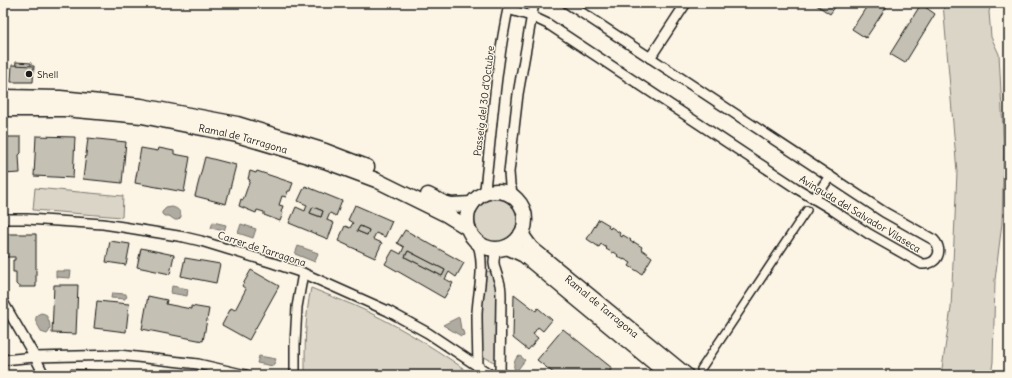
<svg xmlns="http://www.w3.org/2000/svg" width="1012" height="378" viewBox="0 0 1012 378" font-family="Delius,sans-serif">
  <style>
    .green { fill: #dbd5c8; stroke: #7c7872 }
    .water { fill: #b0aba1; stroke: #75726c }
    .building { fill: #c4c0b3; stroke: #1c1c1c; fill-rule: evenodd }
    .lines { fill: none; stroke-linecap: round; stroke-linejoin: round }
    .pedestrian-casing { stroke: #1c1c1c; stroke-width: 10 }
    .minor-casing { stroke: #1c1c1c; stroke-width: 12 }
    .primary-casing { stroke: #1c1c1c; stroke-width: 17 }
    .pedestrian { stroke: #fcf5e5; stroke-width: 7 }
    .minor { stroke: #fcf5e5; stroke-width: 9 }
    .primary { stroke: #fcf5e5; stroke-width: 14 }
    .poi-dot { fill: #1c1c1c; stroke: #fcf5e5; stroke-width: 1.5 }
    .labels { text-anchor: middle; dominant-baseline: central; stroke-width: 3; stroke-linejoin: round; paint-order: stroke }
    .poi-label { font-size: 10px; fill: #1c1c1c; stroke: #fcf5e5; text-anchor: start }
    .street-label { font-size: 10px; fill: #1c1c1c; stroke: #fcf5e5 }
  </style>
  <rect width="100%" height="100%" fill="#fcf5e5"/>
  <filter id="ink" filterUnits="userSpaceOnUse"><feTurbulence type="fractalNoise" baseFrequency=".025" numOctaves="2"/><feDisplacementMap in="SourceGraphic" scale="8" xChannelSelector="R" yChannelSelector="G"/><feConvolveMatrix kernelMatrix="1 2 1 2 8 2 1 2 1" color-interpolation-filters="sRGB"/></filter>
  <g filter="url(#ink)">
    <!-- green -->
    <g class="green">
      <polygon points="943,3 991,3 989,12 991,37 999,54 1004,149 1002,223 995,280 993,362 991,375 941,375 951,308 957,172"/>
      <polygon points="35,188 123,196 122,217 33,210"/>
      <circle cx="495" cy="220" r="22"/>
      <path d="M483 271C492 271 493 273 497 281L498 364 480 355 481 311Z"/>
      <path d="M311 288C325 294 339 299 353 305 392 322 428 344 463 368V375H305C305 346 305 316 311 288Z"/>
    </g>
    <!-- water -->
    <g class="water">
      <path d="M172 207C177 208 181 211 181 217L178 220H175L169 216H164L162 214V212L166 208Z"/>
      <polygon points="213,222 226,225 224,231 211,228"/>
      <polygon points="241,224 256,229 253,238 238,233"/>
      <polygon points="298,246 318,253 315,262 295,254"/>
      <polygon points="56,271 71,271 70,278 56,277"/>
      <polygon points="172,286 188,289 187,296 171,293"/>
      <polygon points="112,293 126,294 126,295 127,297 125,298 125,299 111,298"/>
      <path d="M41 313 45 314C49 319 53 329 47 334L41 332C39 324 33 323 37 315Z"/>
      <polygon points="459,317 461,329 463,331 464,335 461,336 443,325"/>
      <polygon points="259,356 276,359 273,366 257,363"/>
      <path d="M520 356 525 360 516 372C512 366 514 362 517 357Z"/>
    </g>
    <!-- building -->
    <g class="building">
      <polygon points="815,3 838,3 830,14 815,4"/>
      <polygon points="869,3 889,3 866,38 852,29"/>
      <polygon points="921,4 935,14 905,63 890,54"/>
      <polygon points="16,62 31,63 31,71 15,71"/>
      <polygon points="12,65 34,66 33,82 11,82"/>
      <polygon points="36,136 75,137 73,178 34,176"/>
      <polygon points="3,137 21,137 21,153 19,155 20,173 3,174"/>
      <polygon points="88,138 126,142 122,183 83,179"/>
      <polygon points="141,148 158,151 159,148 174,151 174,154 190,157 184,192 135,183"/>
      <polygon points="205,157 236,165 226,204 195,196"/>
      <polygon points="250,171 256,173 257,171 293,183 290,191 288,191 286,197 282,196 279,205 283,206 281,212 283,213 280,221 264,215 264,212 257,210 256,213 239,206 241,199 243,200 250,180 248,179"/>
      <path d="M305 186 342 201 336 216 330 213 327 220 334 223 328 239 289 223 296 207 305 211 307 205 298 201ZM313 207 323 211 321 217 310 213Z"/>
      <path d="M355 205 392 221 385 237 376 233 373 239 382 243 375 258 338 241 345 226 350 228 353 223 348 220ZM360 226 369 230 367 235 357 231Z"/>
      <polygon points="313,207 323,211 321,217 310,213"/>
      <polygon points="599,219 609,225 608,227 610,229 611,227 620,233 619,235 622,237 623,235 631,240 630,241 633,243 634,242 642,247 641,249 652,257 642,274 629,266 631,263 624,259 624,260 617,256 618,255 614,252 613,253 606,249 607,248 601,244 599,247 587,239"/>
      <polygon points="360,226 369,230 367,235 357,231"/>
      <path d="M405 230 464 263 456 277 449 272 445 279 453 283 444 298 385 264 393 250 401 254 404 247 397 243ZM408 251 445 270 442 276 405 257Z"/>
      <polygon points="3,234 36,234 36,287 19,287 16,284 16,272 13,272 13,260 15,260 15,257 3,257"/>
      <polygon points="110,241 130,244 126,265 106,262"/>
      <polygon points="141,248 174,255 170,274 137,267"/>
      <polygon points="408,251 445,270 442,276 405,257"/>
      <polygon points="185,258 220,264 216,283 181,276"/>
      <polygon points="251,270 279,286 249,340 222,325 231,308 235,310 246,289 242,286"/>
      <polygon points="54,285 78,285 76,334 52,333"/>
      <polygon points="514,294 536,311 538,308 552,320 543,331 538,327 533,334 538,338 528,350 513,338"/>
      <polygon points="148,296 167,300 166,304 191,309 191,306 209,309 203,341 142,329"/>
      <polygon points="97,301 129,304 126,332 94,328"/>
      <polygon points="563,329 612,368 607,375 556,375 537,360"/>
      <polygon points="71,369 104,371 104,375 70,375"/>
    </g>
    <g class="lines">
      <!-- pedestrian casing -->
      <g class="pedestrian-casing">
        <polyline id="pedestrian" points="701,369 807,210"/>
      </g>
      <!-- minor casing -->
      <g class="minor-casing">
        <g id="minor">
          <path d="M508 9 531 16 548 24 796 188 831 209 869 234 922 264C937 265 944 251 934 240L884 212 567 3"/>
          <polyline points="650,58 686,3"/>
          <path d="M481 195 485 189C492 127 496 65 509 4"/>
          <polyline points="514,198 510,185 509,172 518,94 534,3"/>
          <polyline points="814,199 830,176"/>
          <polyline points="3,219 27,219 103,224 123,227 184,237 201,241 273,263 303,273 388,311 428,333 491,375"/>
          <path d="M477 242C486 265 478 290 477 313 477 334 478 354 478 375"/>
          <path d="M497 249C491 262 495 268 499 281 501 286 501 291 501 297L500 375"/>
          <polyline points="3,302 35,357 44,375"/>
          <polyline points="3,360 35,357 119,355 198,364 246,375"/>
          <polyline points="295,375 295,345 297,307 303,273"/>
        </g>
      </g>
      <!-- primary casing -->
      <g class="primary-casing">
        <g id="primary">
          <polyline points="3,97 60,98 141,106 237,124 325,151 367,167"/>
          <path id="s1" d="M3 109H64L142 116 237 135 325 161 376 180 447 215 468 228"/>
          <circle cx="496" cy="220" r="29"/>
          <polyline points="428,195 444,203 451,205 472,204"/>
          <path id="s2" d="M521 234 531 248 686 375"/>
          <polyline points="507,247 524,255 669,375"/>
        </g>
      </g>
      <!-- pedestrian -->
      <use href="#pedestrian" class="pedestrian"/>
      <!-- minor -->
      <use href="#minor" class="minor"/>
      <!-- primary -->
      <use href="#primary" class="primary"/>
    </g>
  </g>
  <!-- markers -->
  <circle class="poi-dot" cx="29" cy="74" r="4"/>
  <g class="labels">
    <!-- poi labels -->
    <g class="poi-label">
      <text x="37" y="74">Shell</text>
    </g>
    <!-- street labels -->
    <g class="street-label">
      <text transform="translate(484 101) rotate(-83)">Passeig del 30 d'Octubre</text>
      <text stroke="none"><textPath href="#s1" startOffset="243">Ramal de Tarragona</textPath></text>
      <text transform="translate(860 214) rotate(31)">Avinguda del Salvador Vilaseca</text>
      <text transform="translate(262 249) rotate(18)">Carrer de Tarragona</text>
      <text stroke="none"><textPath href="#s2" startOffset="109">Ramal de Tarragona</textPath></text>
    </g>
  </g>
  <!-- margin -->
  <rect width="1012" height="378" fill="none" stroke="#fcf5e5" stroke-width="16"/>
  <rect x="8" y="8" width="996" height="362" fill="none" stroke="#1c1c1c" stroke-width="1.5" filter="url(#ink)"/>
</svg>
